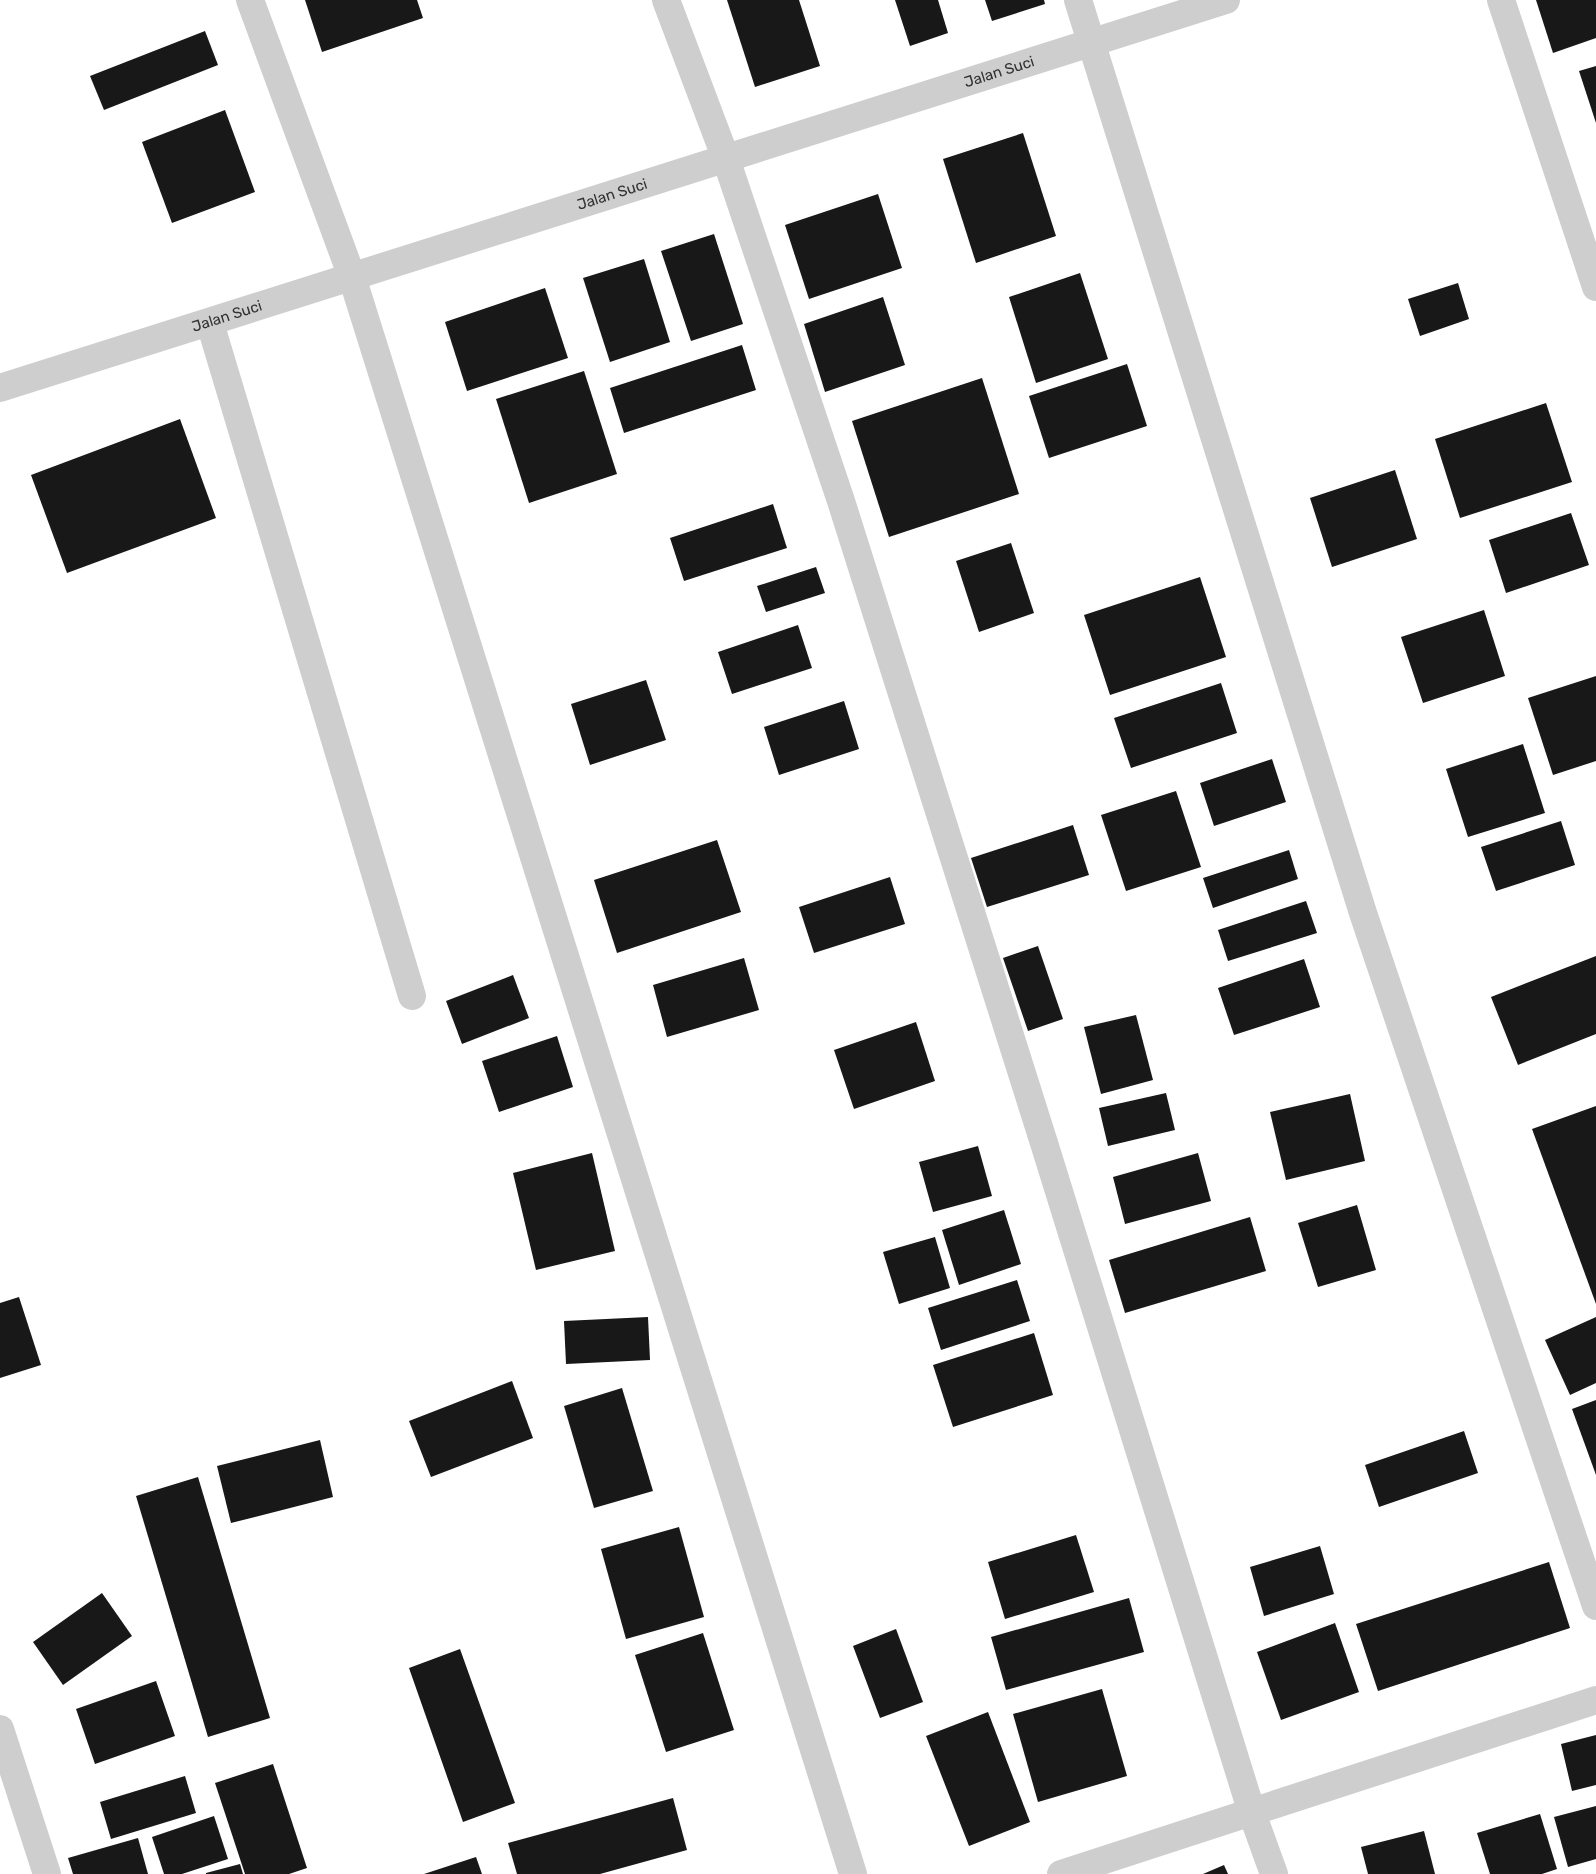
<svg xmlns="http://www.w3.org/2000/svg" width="1596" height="1874" viewBox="0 0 1596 1874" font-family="Rubik,sans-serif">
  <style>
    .building { fill: #181818 }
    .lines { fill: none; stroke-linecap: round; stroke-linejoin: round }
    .street { stroke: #cecece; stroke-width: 28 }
    .labels { text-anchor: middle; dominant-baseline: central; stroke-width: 5; stroke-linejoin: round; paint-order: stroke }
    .street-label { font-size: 15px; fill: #313131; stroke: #fff }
  </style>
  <rect width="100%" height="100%" fill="#fff"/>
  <!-- building -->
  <g class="building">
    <polygon points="305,0 417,0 423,18 322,52"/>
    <polygon points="727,0 799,0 820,66 755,87"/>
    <polygon points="895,0 938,0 948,33 910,46"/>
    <polygon points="985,0 1044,0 1045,4 992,21"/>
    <polygon points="1536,0 1596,0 1596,38 1553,53"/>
    <polygon points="205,31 218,65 104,110 90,76"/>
    <polygon points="1596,66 1596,123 1579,71"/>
    <polygon points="225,110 255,192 172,223 142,142"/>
    <polygon points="1023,133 1056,236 976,263 943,159"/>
    <polygon points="878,194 902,268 809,299 785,225"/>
    <polygon points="714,234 743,324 691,341 661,251"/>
    <polygon points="644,259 670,342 610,362 583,278"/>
    <polygon points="1080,273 1108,359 1036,383 1009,297"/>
    <polygon points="1458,283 1469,319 1420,336 1408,299"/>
    <polygon points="545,288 568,358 467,391 445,322"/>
    <polygon points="883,297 905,365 825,392 804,324"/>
    <polygon points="742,345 756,390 624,433 610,388"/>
    <polygon points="1127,364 1147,426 1049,458 1029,396"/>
    <polygon points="584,371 617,474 529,503 496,399"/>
    <polygon points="982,378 1019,494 889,537 852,421"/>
    <polygon points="1546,403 1572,482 1460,518 1435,439"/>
    <polygon points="180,419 216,518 67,573 31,475"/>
    <polygon points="1395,470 1417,539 1332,567 1310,498"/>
    <polygon points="773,504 787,548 684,581 670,538"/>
    <polygon points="1571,513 1589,565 1506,593 1489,540"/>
    <polygon points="1011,543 1034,613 979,632 956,561"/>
    <polygon points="816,567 825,593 766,612 757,586"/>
    <polygon points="1200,577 1226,657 1110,695 1084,615"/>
    <polygon points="1484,610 1505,676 1423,703 1401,637"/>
    <polygon points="798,625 812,668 732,694 718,652"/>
    <polygon points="1596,676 1596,761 1553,775 1528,698"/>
    <polygon points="646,680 666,740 590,765 571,704"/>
    <polygon points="1221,683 1237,733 1131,768 1114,718"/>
    <polygon points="844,701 859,749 779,775 764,727"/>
    <polygon points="1523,744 1545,813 1468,837 1446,769"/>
    <polygon points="1272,759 1286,802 1214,826 1200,783"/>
    <polygon points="1176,791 1201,867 1126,891 1101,815"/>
    <polygon points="1561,821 1575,865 1496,891 1481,847"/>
    <polygon points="1073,825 1089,875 987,907 971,858"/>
    <polygon points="717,840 741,912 617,953 594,880"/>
    <polygon points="1289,850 1298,879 1213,908 1203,878"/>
    <polygon points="890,877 905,924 814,953 799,907"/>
    <polygon points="1306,901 1317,933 1228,961 1218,930"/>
    <polygon points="1038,946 1063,1019 1028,1031 1003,958"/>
    <polygon points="1596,956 1596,1034 1518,1065 1491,997"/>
    <polygon points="744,958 759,1010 667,1037 653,985"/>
    <polygon points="1304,959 1320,1007 1234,1035 1218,988"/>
    <polygon points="513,975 529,1018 462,1044 446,1001"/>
    <polygon points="1136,1015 1153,1080 1101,1094 1084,1027"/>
    <polygon points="916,1022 935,1081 854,1109 834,1050"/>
    <polygon points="557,1036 573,1087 499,1112 482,1061"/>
    <polygon points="1166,1093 1175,1130 1108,1146 1099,1108"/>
    <polygon points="1350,1094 1365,1161 1286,1180 1270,1112"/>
    <polygon points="1596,1106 1596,1304 1532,1129"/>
    <polygon points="978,1146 992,1196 933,1212 919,1162"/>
    <polygon points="592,1153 615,1251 536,1270 513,1173"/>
    <polygon points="1198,1153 1211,1201 1125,1224 1113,1177"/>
    <polygon points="1357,1205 1376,1270 1318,1287 1298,1223"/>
    <polygon points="1004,1210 1021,1264 959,1285 942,1230"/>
    <polygon points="1250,1217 1266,1271 1125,1313 1109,1260"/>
    <polygon points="935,1237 950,1288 899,1304 883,1252"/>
    <polygon points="1017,1280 1030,1321 941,1350 928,1308"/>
    <polygon points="19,1297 41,1365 0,1378 0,1303"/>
    <polygon points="648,1317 650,1360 566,1364 564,1321"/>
    <polygon points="1596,1317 1596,1383 1570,1395 1545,1340"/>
    <polygon points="1034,1333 1053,1395 953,1427 933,1365"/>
    <polygon points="512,1381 533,1438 431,1477 409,1421"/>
    <polygon points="622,1388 653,1491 594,1508 564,1406"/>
    <polygon points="1596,1400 1596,1475 1572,1409"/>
    <polygon points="1464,1431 1478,1473 1379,1507 1365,1465"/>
    <polygon points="320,1440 333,1497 231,1523 217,1466"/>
    <polygon points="198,1477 270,1718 208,1737 136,1496"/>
    <polygon points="679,1527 704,1617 626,1639 601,1549"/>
    <polygon points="1076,1535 1094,1592 1005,1619 988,1562"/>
    <polygon points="1320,1546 1334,1594 1264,1616 1250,1567"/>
    <polygon points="1549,1562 1570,1628 1378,1691 1356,1624"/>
    <polygon points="102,1593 132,1636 63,1685 33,1642"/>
    <polygon points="1129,1598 1144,1652 1006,1690 991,1637"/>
    <polygon points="1335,1623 1359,1692 1281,1720 1257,1652"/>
    <polygon points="896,1629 923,1702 880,1718 853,1646"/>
    <polygon points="703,1633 734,1730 666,1752 635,1655"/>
    <polygon points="460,1649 515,1803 463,1822 409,1668"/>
    <polygon points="156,1681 175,1736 95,1764 76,1709"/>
    <polygon points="1102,1689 1127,1776 1038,1802 1013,1714"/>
    <polygon points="988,1712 1030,1822 969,1846 926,1736"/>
    <polygon points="1596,1735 1596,1785 1572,1791 1561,1744"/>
    <polygon points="273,1764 307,1868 289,1874 245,1874 215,1783"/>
    <polygon points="185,1776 196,1813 111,1839 100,1802"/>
    <polygon points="673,1798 687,1850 600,1874 517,1874 508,1843"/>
    <polygon points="1596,1806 1596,1859 1568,1867 1554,1817"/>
    <polygon points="1540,1814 1557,1869 1542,1874 1490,1874 1477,1833"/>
    <polygon points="214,1816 228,1859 182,1874 164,1874 152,1837"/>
    <polygon points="1424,1831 1435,1874 1368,1874 1361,1847"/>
    <polygon points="138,1838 148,1874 73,1874 68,1858"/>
    <polygon points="476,1857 482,1874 424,1874"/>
    <polygon points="240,1864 243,1874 206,1874 206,1873"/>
    <polygon points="1224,1865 1228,1874 1203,1874"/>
  </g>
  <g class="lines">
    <!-- street -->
    <g class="street">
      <polyline points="250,0 352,277 853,1874"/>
      <polyline points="666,0 726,159 841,501 1044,1143 1252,1813 1274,1874"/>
      <polyline points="1078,0 1363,913 1596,1606"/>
      <polyline points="1501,0 1596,287"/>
      <polyline points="210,323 412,996"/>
      <path id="s1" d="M0 388 1226 0"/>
      <polyline points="0,1729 47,1874"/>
      <polyline points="1061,1874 1596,1700"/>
    </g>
  </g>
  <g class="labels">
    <!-- street labels -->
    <g class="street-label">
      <text stroke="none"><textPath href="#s1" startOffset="1048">Jalan Suci</textPath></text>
      <text stroke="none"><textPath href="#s1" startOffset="642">Jalan Suci</textPath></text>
      <text stroke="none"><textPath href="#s1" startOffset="238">Jalan Suci</textPath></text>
    </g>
  </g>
</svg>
